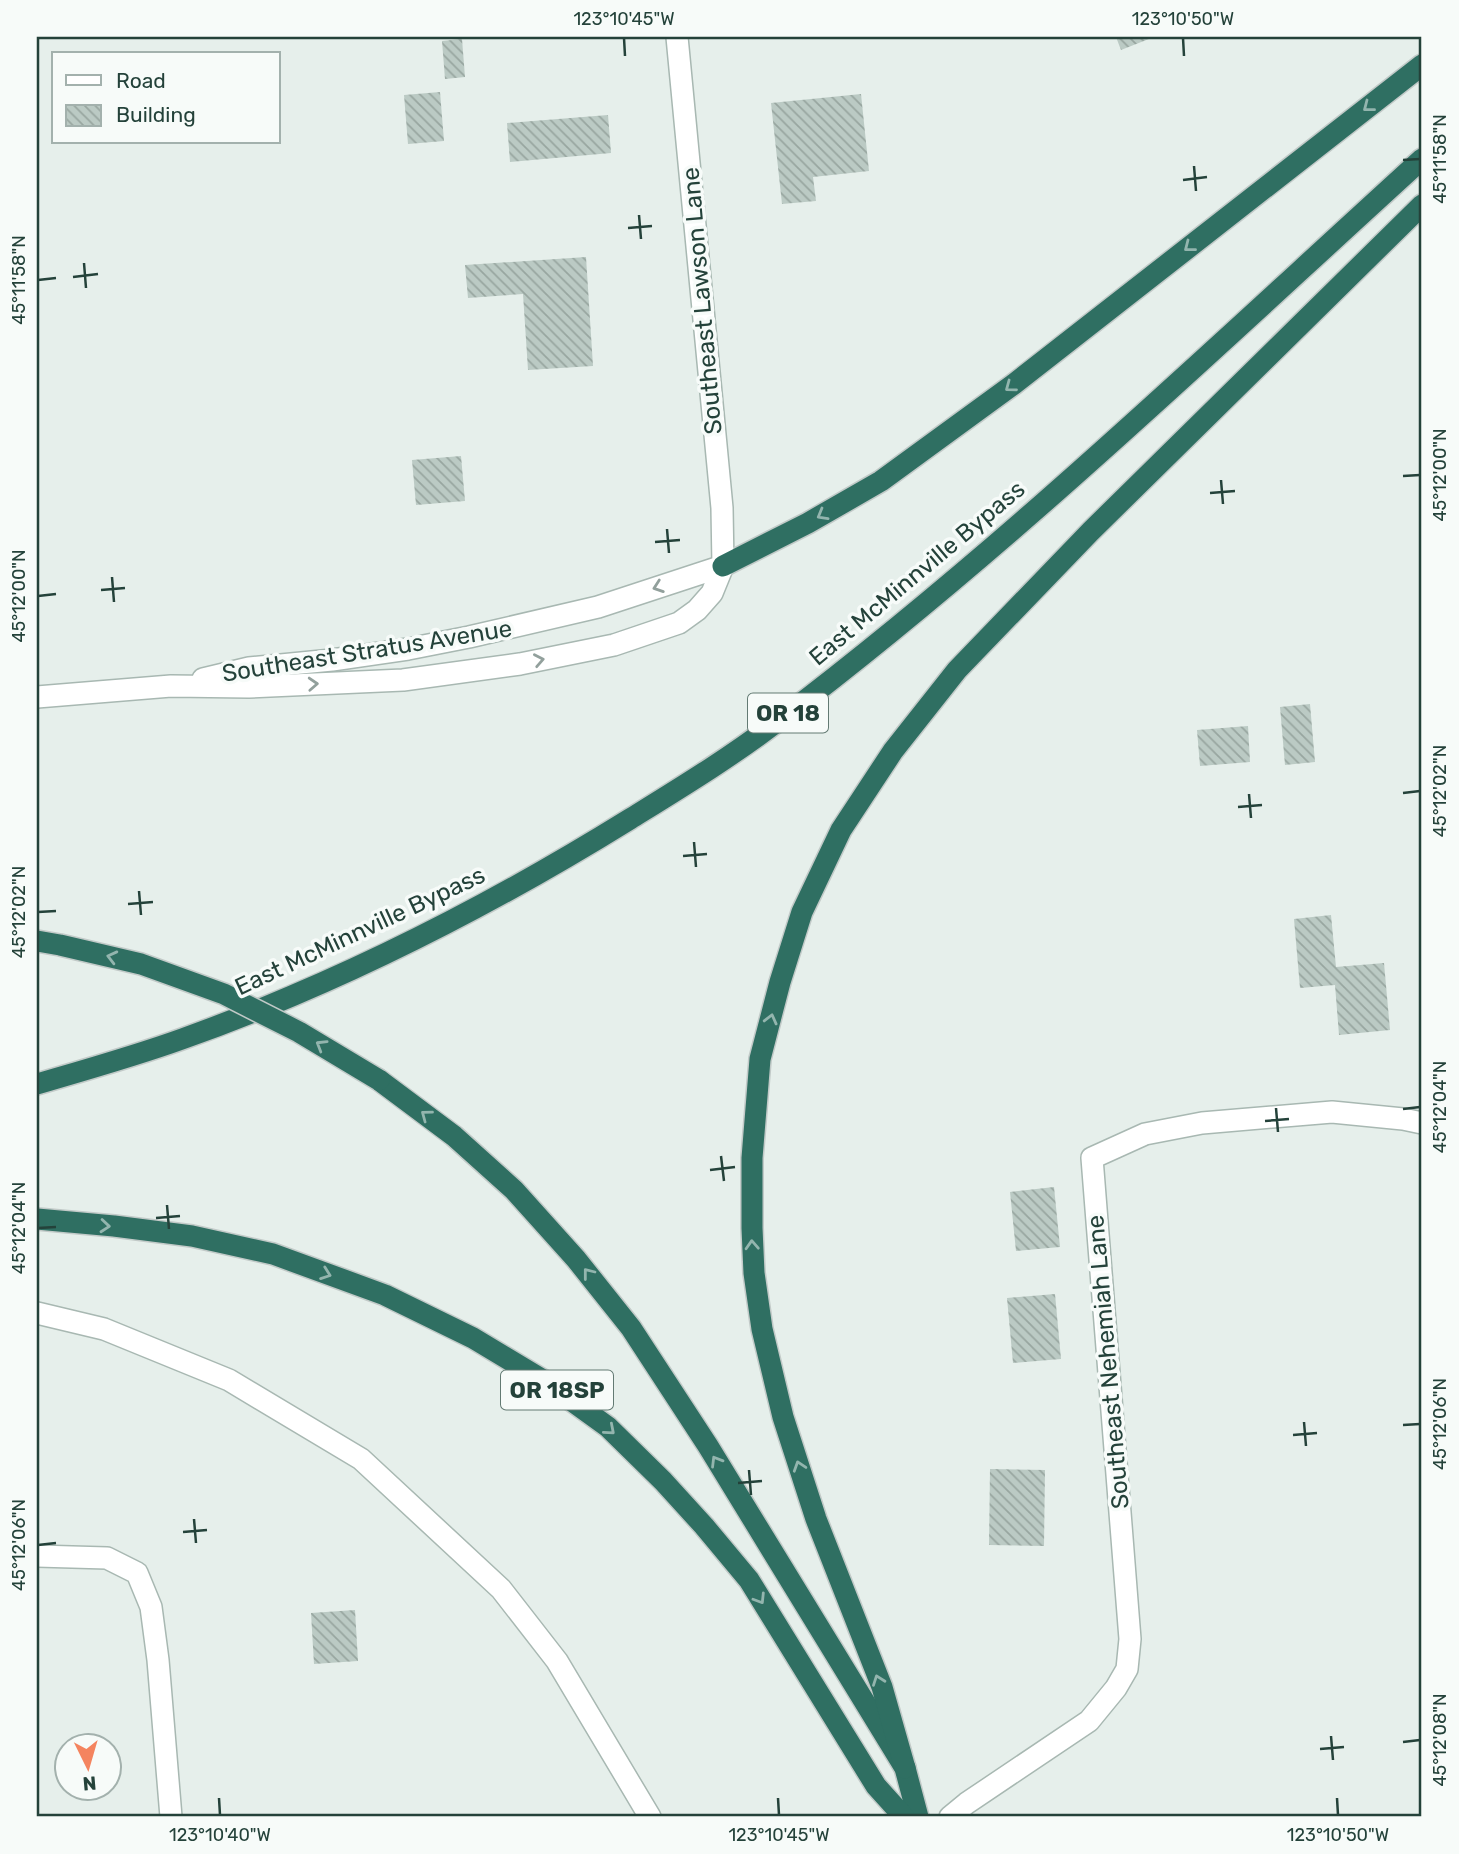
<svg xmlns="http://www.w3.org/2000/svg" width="1459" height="1854" viewBox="0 0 1459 1854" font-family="Rubik,sans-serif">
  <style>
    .building { fill: url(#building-back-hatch) }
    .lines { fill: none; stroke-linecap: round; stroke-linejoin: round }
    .minor-casing { stroke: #a8b8b2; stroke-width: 24 }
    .highway-casing { stroke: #c2cac8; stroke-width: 24 }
    .minor { stroke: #fff; stroke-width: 21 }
    .highway { stroke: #2f6f62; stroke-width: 21 }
    .highway-bridge-casing { stroke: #c2cac8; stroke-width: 24; stroke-linecap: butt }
    .highway-bridge { stroke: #2f6f62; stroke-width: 21 }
    .oneway { stroke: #93b5ae }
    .oneway2 { stroke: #92a09c }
    .ticks { fill: none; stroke: #24423a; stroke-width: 2.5 }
    .labels { text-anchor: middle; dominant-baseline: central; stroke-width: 7; stroke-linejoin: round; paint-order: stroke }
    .shield { fill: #f7fbf9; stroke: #637a73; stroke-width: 2 }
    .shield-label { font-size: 23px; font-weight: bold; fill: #24423a }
    .street-label { font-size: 24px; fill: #24423a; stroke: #f7fbf9 }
    .neatline { fill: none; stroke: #24423a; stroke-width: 2.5 }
    .ticks-label { font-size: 18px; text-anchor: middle; fill: #24423a }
  </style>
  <defs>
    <pattern id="building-back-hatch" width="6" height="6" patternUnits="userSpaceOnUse" patternTransform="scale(1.75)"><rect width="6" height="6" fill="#bbcac4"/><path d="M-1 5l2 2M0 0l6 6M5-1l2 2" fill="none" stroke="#98a6a0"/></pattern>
  </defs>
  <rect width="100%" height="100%" fill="#e6efeb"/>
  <!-- building -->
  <g class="building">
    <polygon points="1116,37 1154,37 1121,50"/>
    <polygon points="462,39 465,77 445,79 442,41"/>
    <polygon points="440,92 444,141 408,144 404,95"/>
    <polygon points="861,94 869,171 813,177 816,201 782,204 771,103"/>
    <polygon points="608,115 611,153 510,162 507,123"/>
    <polygon points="586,257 593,366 528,370 523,294 468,298 465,265"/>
    <polygon points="461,456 465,501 416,505 412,460"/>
    <polygon points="1310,704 1315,762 1285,765 1280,707"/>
    <polygon points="1248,726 1250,762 1200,766 1197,730"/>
    <polygon points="1331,915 1336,967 1384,963 1390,1030 1339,1035 1335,985 1300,988 1294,919"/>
    <polygon points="1054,1187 1060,1247 1016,1251 1010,1192"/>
    <polygon points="1055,1294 1061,1359 1013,1363 1007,1298"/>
    <polygon points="990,1469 1045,1470 1044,1546 989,1545"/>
    <polygon points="355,1610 358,1661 314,1664 311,1613"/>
  </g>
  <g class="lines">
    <!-- minor casing -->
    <g class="minor-casing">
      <g id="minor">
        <polyline points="203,679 249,668 332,660 408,649 469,637 598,607 723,566"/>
        <polyline points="37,697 171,686 249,687 403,680 520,664 614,645 679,623 697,610 712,593 723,566 722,508 677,37"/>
        <polyline points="37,1313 104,1329 229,1380 361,1459 501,1589 557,1661 650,1817"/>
        <polyline points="37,1556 107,1558 137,1573 151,1607 158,1660 171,1817"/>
        <polyline points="950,1817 967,1803 1089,1721 1116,1688 1127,1669 1130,1639 1092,1158 1145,1134 1202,1123 1332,1112 1403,1119 1422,1123"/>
      </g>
    </g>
    <!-- highway casing -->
    <g class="highway-casing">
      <g id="highway">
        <polyline points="723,566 808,523 881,481 1014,384 1422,65"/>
        <polyline points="379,1080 454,1136 514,1190 576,1259 631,1328 708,1446 905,1768 918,1817"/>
        <path d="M37 1084C85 1070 135 1056 182 1039 339 983 488 907 630 819 680 788 731 757 778 721 1004 550 1212 350 1422 159"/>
        <polyline points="37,1219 114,1226 192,1236 273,1254 385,1295 473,1338 543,1380 608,1427 663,1481 704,1526 749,1580 876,1786 904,1817"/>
        <polyline points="905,1768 882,1687 816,1519 783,1417 762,1329 754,1273 752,1228 752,1158 760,1059 780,982 802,912 841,830 893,751 957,670 1091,531 1422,205"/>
      </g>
    </g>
    <!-- minor -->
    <use href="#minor" class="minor"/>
    <!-- highway -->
    <use href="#highway" class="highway"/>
    <!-- highway-bridge casing -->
    <g class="highway-bridge-casing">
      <polyline id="highway-bridge" points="37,941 60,945 141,964 224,994 299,1032 379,1080"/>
    </g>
    <!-- highway-bridge -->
    <use href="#highway-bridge" class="highway-bridge"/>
  </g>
  <!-- one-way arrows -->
  <defs><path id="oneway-chevron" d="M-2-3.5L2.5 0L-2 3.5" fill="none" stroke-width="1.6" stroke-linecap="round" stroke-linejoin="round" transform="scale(1.75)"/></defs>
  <g class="oneway">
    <use href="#oneway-chevron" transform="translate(1368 107) rotate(142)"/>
    <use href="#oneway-chevron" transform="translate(1189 247) rotate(142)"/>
    <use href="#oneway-chevron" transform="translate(1010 387) rotate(143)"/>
    <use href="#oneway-chevron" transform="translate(822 515) rotate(150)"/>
    <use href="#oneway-chevron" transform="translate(112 957) rotate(-166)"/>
    <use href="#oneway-chevron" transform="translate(771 1019) rotate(-76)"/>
    <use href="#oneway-chevron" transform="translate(321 1045) rotate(-149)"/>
    <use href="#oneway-chevron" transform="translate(426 1115) rotate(-143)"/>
    <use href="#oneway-chevron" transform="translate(105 1226) rotate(5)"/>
    <use href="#oneway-chevron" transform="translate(752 1245) rotate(-93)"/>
    <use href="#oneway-chevron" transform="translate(588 1273) rotate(-128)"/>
    <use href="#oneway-chevron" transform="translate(326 1274) rotate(20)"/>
    <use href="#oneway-chevron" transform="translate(610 1430) rotate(41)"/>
    <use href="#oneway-chevron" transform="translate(716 1461) rotate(-121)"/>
    <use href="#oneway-chevron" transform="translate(799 1466) rotate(-108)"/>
    <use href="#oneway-chevron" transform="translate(760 1599) rotate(58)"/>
    <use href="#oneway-chevron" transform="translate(878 1680) rotate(-110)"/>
  </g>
  <g class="oneway2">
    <use href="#oneway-chevron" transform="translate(658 587) rotate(161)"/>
    <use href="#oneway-chevron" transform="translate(539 660) rotate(-11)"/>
    <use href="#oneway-chevron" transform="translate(313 684) rotate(-3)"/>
  </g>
  <!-- ticks -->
  <path class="ticks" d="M624 38 625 56M1183 38 1184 56M1403 160 1420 159M1194 166 1196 191M1183 180 1207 177M639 215 641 239M628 228 652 226M84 263 86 288M73 277 98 274M38 280 56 278M1403 476 1420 475M1221 480 1223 504M1210 493 1235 491M667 529 669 553M655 542 680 540M112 577 114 602M101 590 125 588M38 596 56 594M1403 793 1420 791M1249 794 1251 818M1238 807 1262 805M694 842 696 867M683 856 707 854M139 891 141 915M128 904 153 902M38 912 56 911M1276 1108 1278 1132M1403 1109 1420 1107M1265 1121 1289 1119M721 1156 724 1181M710 1170 735 1167M167 1205 169 1229M156 1218 180 1216M38 1228 56 1227M1304 1422 1306 1446M1403 1425 1420 1424M1293 1435 1317 1433M749 1470 751 1495M738 1483 762 1481M194 1519 196 1543M183 1532 207 1530M38 1545 56 1543M1331 1736 1333 1760M1403 1742 1420 1740M1320 1749 1344 1747M219 1798 220 1815M778 1798 779 1815M1337 1798 1338 1815"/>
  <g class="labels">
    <!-- shield labels -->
    <g class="shield">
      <rect x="748" y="693.5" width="80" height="39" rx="5"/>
      <rect x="501" y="1370.5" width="112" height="39" rx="5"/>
    </g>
    <g class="shield-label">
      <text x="788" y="713">OR 18</text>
      <text x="557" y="1390">OR 18SP</text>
    </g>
    <!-- street labels -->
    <g class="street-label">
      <text transform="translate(702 301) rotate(-95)">Southeast Lawson Lane</text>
      <text transform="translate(917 573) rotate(-40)">East McMinnville Bypass</text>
      <text transform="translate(367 651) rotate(-9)">Southeast Stratus Avenue</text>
      <text transform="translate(360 931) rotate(-25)">East McMinnville Bypass</text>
      <text transform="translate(1108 1362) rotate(-95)">Southeast Nehemiah Lane</text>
    </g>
  </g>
  <!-- border -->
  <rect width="1459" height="1854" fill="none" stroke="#f7fbf9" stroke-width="77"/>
  <!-- legend -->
  <rect x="52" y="52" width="228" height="91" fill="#f7fbf9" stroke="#a3b1ad" stroke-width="2"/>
  <rect x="66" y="75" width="35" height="10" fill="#ffffff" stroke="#a3b1ad" stroke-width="2"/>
  <text x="116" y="88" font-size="21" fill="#24423a">Road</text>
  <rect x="66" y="105" width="35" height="21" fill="url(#building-back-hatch)" stroke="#a3b1ad" stroke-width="2"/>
  <text x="116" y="122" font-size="21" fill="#24423a">Building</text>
  <!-- north arrow -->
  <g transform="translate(88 1767) rotate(175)"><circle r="33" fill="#f7fbf9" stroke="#a3b1ad" stroke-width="2"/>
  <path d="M0-5L12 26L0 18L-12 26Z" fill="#f4845f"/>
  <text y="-10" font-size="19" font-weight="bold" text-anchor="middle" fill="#24423a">N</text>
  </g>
  <rect x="38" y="38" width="1382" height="1777" class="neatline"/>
  <g class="ticks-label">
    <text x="624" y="25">123°10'45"W</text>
    <text x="1183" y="25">123°10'50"W</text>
    <text transform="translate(1440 159) rotate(-90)" y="6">45°11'58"N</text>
    <text transform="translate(19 280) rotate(-90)" y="6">45°11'58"N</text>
    <text transform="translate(1440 475) rotate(-90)" y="6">45°12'00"N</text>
    <text transform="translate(19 596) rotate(-90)" y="6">45°12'00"N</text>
    <text transform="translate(1440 791) rotate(-90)" y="6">45°12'02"N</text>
    <text transform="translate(19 912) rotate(-90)" y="6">45°12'02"N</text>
    <text transform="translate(1440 1107) rotate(-90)" y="6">45°12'04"N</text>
    <text transform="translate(19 1228) rotate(-90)" y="6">45°12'04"N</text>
    <text transform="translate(1440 1424) rotate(-90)" y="6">45°12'06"N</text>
    <text transform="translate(19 1545) rotate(-90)" y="6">45°12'06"N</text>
    <text transform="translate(1440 1740) rotate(-90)" y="6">45°12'08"N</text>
    <text x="220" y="1841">123°10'40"W</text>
    <text x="779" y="1841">123°10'45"W</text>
    <text x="1338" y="1841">123°10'50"W</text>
  </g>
</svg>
